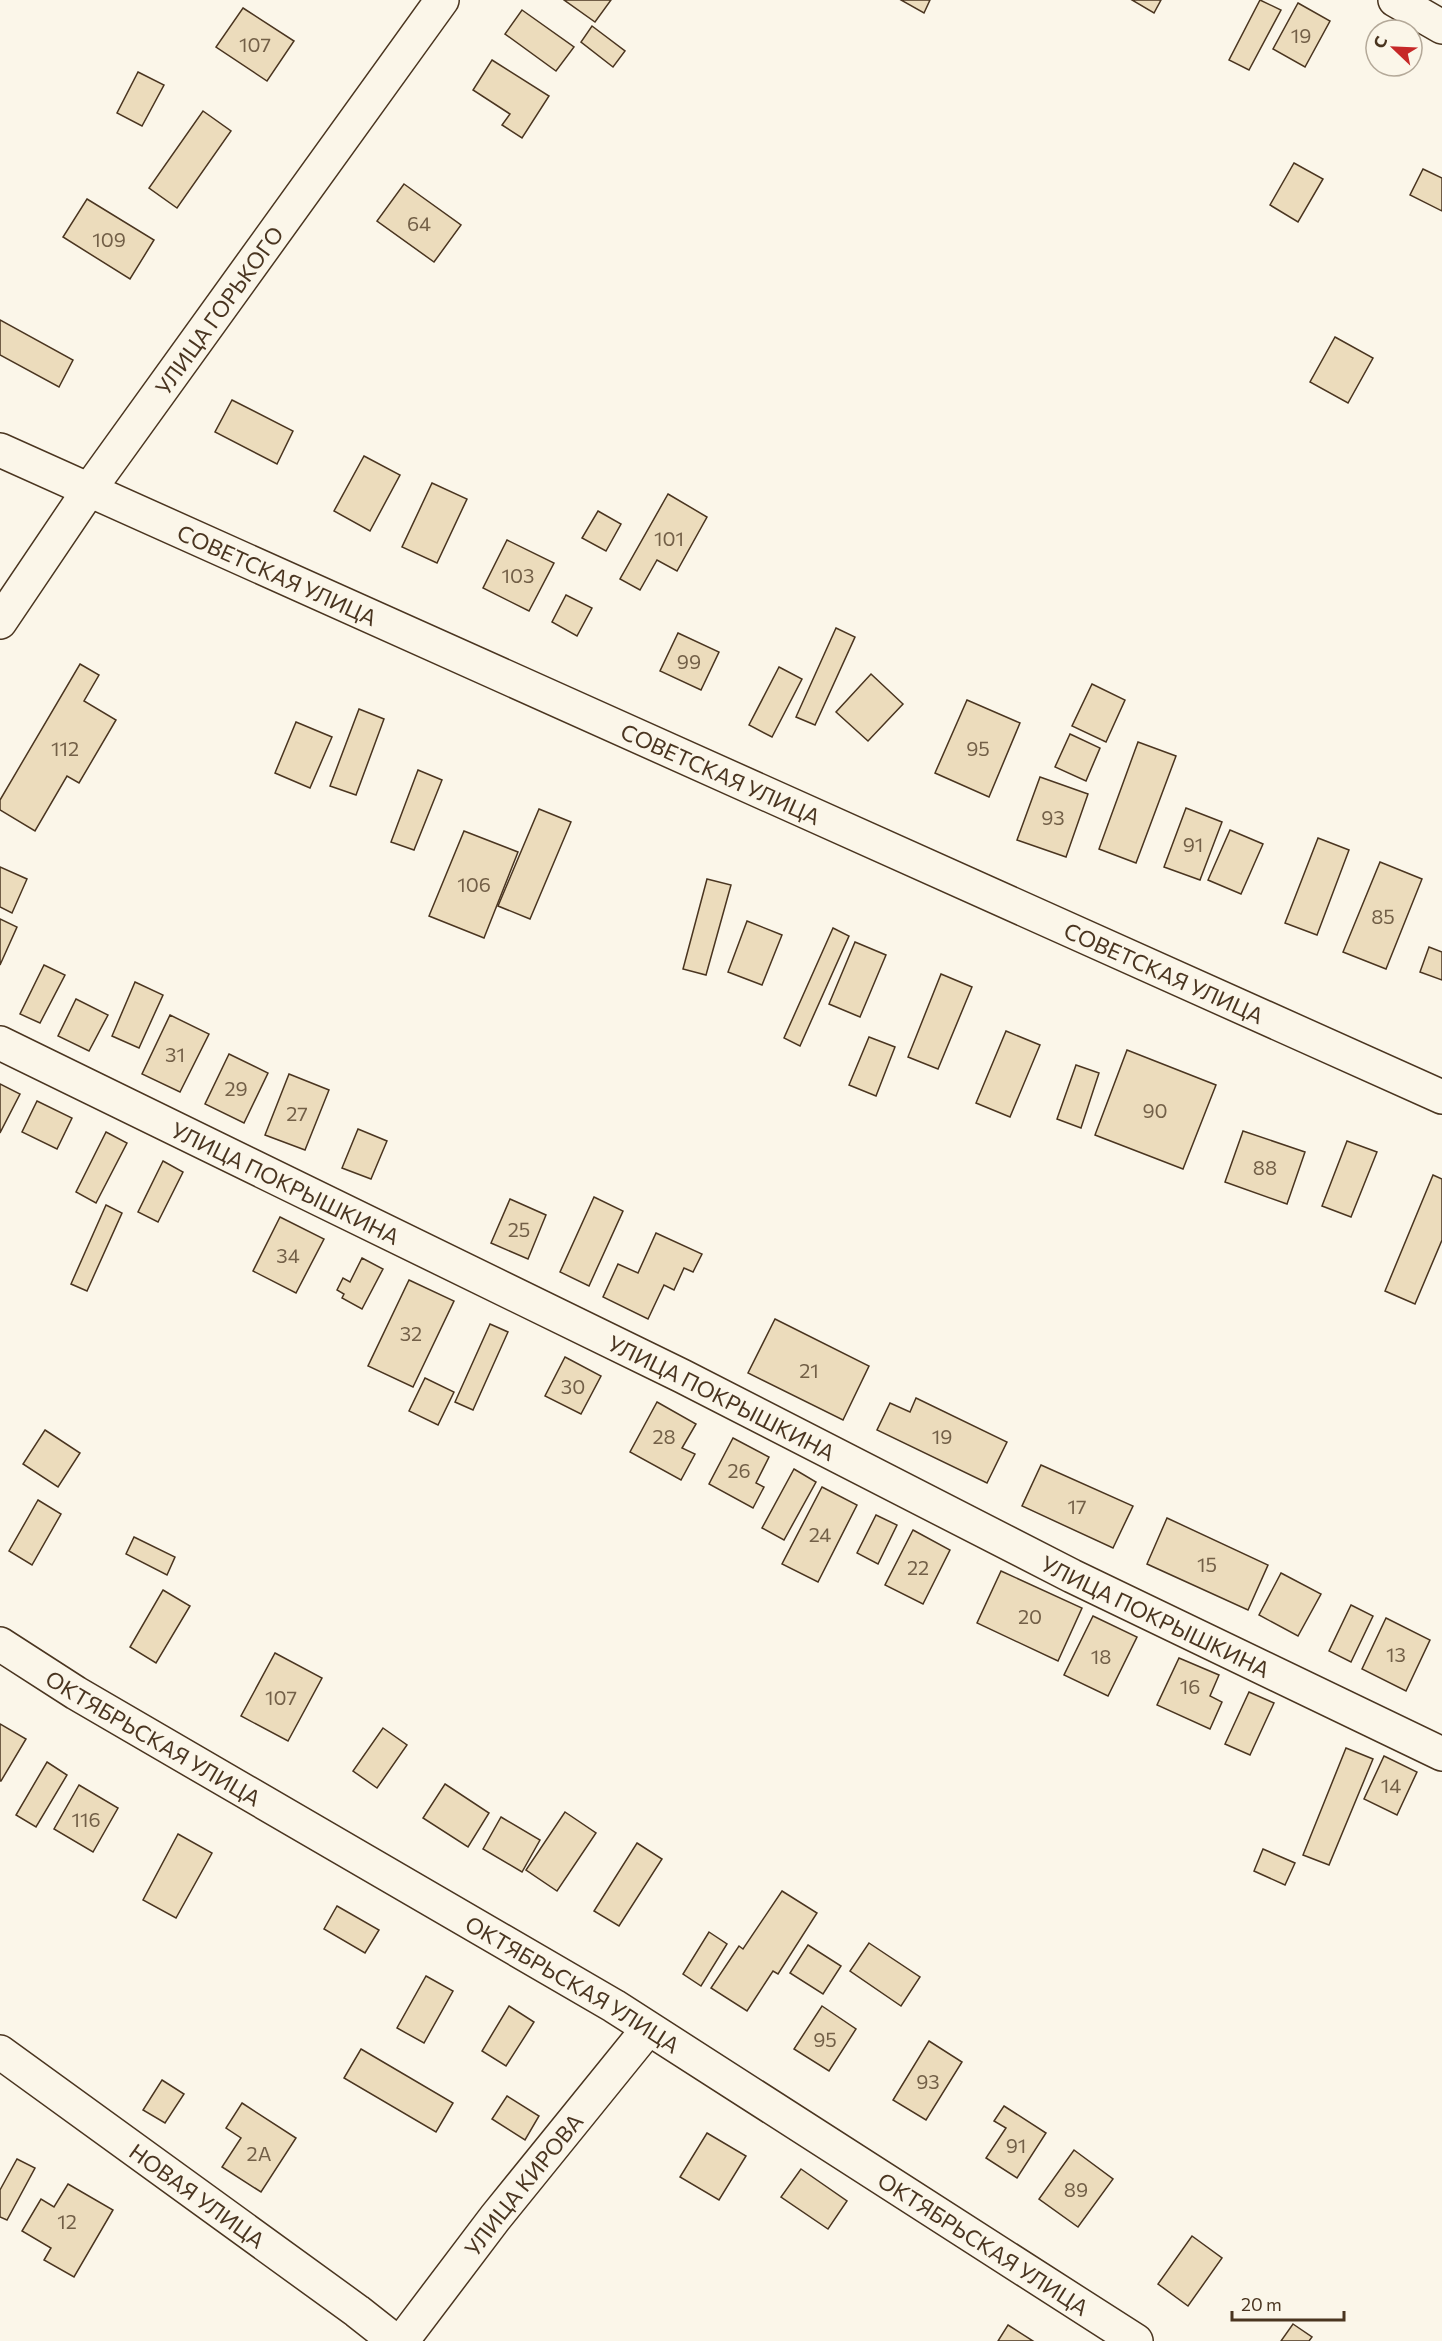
<svg xmlns="http://www.w3.org/2000/svg" width="1442" height="2341" viewBox="0 0 1442 2341" font-family="Commissioner,sans-serif">
  <style>
    .building { fill: #ecdcbc; stroke: #4a3520; stroke-width: 1.5 }
    .lines { fill: none; stroke-linecap: round; stroke-linejoin: round }
    .minor-casing { stroke: #4a3520; stroke-width: 36 }
    .minor { stroke: #fbf6e9; stroke-width: 33 }
    .labels { text-anchor: middle; dominant-baseline: central; stroke-width: 4.5; stroke-linejoin: round; paint-order: stroke }
    .number-label { font-size: 20px; fill: #725f47 }
    .street-label { font-size: 22px; fill: #4a3520; stroke: #fbf6e9 }
  </style>
  <rect width="100%" height="100%" fill="#fbf6e9"/>
  <!-- building -->
  <g class="building">
    <polygon points="564,0 611,0 595,22"/>
    <polygon points="901,0 930,0 924,13"/>
    <polygon points="1132,0 1161,0 1154,13"/>
    <polygon points="1260,0 1281,10 1249,70 1229,60"/>
    <polygon points="1298,3 1330,21 1305,67 1273,49"/>
    <polygon points="243,8 294,41 267,81 216,47"/>
    <polygon points="522,10 574,47 556,71 505,34"/>
    <polygon points="592,26 625,51 613,67 581,42"/>
    <polygon points="492,60 549,96 522,138 502,125 510,114 473,90"/>
    <polygon points="138,72 164,85 142,126 117,113"/>
    <polygon points="203,111 231,131 177,208 149,188"/>
    <polygon points="1294,163 1323,179 1298,222 1270,205"/>
    <polygon points="1423,169 1442,178 1442,211 1410,195"/>
    <polygon points="404,184 461,225 434,262 377,221"/>
    <polygon points="87,199 154,240 130,279 63,237"/>
    <polygon points="0,320 73,360 59,387 0,355"/>
    <polygon points="1335,337 1373,358 1348,403 1310,382"/>
    <polygon points="232,400 293,431 277,464 215,432"/>
    <polygon points="364,456 400,475 370,531 334,511"/>
    <polygon points="432,483 467,499 437,563 402,547"/>
    <polygon points="668,494 707,517 677,571 657,560 640,590 620,579"/>
    <polygon points="598,511 621,524 606,551 582,538"/>
    <polygon points="507,540 554,563 529,611 483,588"/>
    <polygon points="566,595 592,608 577,636 552,622"/>
    <polygon points="836,628 855,637 815,725 796,717"/>
    <polygon points="678,633 719,652 701,690 660,671"/>
    <polygon points="80,664 99,675 84,701 116,720 79,783 67,776 35,831 0,810 0,800"/>
    <polygon points="779,667 802,679 772,737 749,725"/>
    <polygon points="871,674 903,704 868,741 836,712"/>
    <polygon points="1092,684 1125,700 1106,742 1072,726"/>
    <polygon points="967,700 1020,723 989,797 935,773"/>
    <polygon points="359,709 384,719 356,795 330,786"/>
    <polygon points="296,722 332,737 310,788 275,773"/>
    <polygon points="1070,734 1100,748 1086,781 1055,767"/>
    <polygon points="1138,742 1176,756 1136,863 1099,849"/>
    <polygon points="418,770 442,780 414,850 391,842"/>
    <polygon points="1040,777 1088,794 1066,857 1017,840"/>
    <polygon points="1186,808 1222,822 1200,880 1164,867"/>
    <polygon points="539,809 571,822 530,919 498,906"/>
    <polygon points="1230,830 1263,844 1241,894 1208,880"/>
    <polygon points="464,831 518,852 484,938 429,916"/>
    <polygon points="1318,838 1349,850 1317,935 1285,923"/>
    <polygon points="1380,862 1422,879 1386,969 1343,952"/>
    <polygon points="0,867 27,879 12,913 0,907"/>
    <polygon points="707,879 731,885 706,975 683,969"/>
    <polygon points="0,919 17,927 0,965"/>
    <polygon points="747,921 782,935 762,985 728,972"/>
    <polygon points="833,928 849,936 800,1046 784,1038"/>
    <polygon points="855,942 886,955 860,1017 829,1004"/>
    <polygon points="1429,947 1442,952 1442,980 1420,972"/>
    <polygon points="44,965 65,975 40,1023 20,1014"/>
    <polygon points="941,974 972,987 938,1069 908,1057"/>
    <polygon points="135,982 163,995 139,1048 112,1036"/>
    <polygon points="76,999 108,1015 89,1051 58,1036"/>
    <polygon points="170,1015 209,1034 180,1092 142,1074"/>
    <polygon points="1006,1031 1040,1045 1010,1117 976,1103"/>
    <polygon points="869,1037 895,1047 876,1096 849,1085"/>
    <polygon points="1127,1050 1216,1085 1183,1169 1095,1135"/>
    <polygon points="229,1054 268,1073 244,1123 205,1104"/>
    <polygon points="1076,1065 1099,1073 1081,1128 1057,1119"/>
    <polygon points="289,1074 329,1090 305,1150 265,1135"/>
    <polygon points="0,1084 20,1094 0,1133"/>
    <polygon points="37,1101 72,1118 57,1149 22,1132"/>
    <polygon points="358,1129 387,1141 371,1179 342,1168"/>
    <polygon points="1243,1131 1305,1152 1287,1204 1225,1182"/>
    <polygon points="106,1132 127,1143 96,1203 76,1192"/>
    <polygon points="1347,1141 1377,1152 1351,1217 1322,1206"/>
    <polygon points="163,1161 183,1172 158,1222 138,1212"/>
    <polygon points="1433,1175 1442,1179 1442,1240 1415,1304 1385,1291"/>
    <polygon points="594,1197 623,1211 589,1286 560,1272"/>
    <polygon points="510,1199 546,1215 528,1259 491,1243"/>
    <polygon points="106,1205 122,1213 87,1291 71,1284"/>
    <polygon points="280,1217 324,1239 296,1293 253,1271"/>
    <polygon points="656,1233 702,1254 693,1272 684,1268 674,1290 664,1285 648,1319 603,1297 618,1264 638,1273"/>
    <polygon points="362,1258 383,1269 362,1309 342,1298 344,1294 337,1290 343,1278 350,1282"/>
    <polygon points="409,1280 454,1301 413,1387 368,1366"/>
    <polygon points="775,1319 869,1366 843,1420 748,1373"/>
    <polygon points="490,1324 508,1332 473,1410 455,1402"/>
    <polygon points="565,1357 601,1376 581,1414 545,1396"/>
    <polygon points="425,1378 454,1392 438,1425 409,1411"/>
    <polygon points="916,1398 1007,1442 987,1483 877,1430 890,1403 910,1412"/>
    <polygon points="657,1402 696,1424 682,1448 695,1454 681,1480 630,1452"/>
    <polygon points="45,1430 80,1453 58,1487 23,1464"/>
    <polygon points="733,1438 769,1457 756,1483 764,1487 753,1508 709,1484"/>
    <polygon points="1041,1465 1133,1506 1113,1548 1022,1506"/>
    <polygon points="794,1469 816,1482 784,1540 762,1528"/>
    <polygon points="822,1487 857,1505 818,1582 782,1564"/>
    <polygon points="38,1500 61,1514 32,1565 9,1551"/>
    <polygon points="876,1515 897,1525 878,1564 857,1553"/>
    <polygon points="1167,1518 1268,1565 1248,1610 1147,1564"/>
    <polygon points="913,1530 950,1550 923,1604 885,1585"/>
    <polygon points="134,1537 175,1557 167,1575 126,1554"/>
    <polygon points="1001,1571 1082,1608 1058,1661 977,1623"/>
    <polygon points="1281,1573 1321,1594 1298,1636 1259,1615"/>
    <polygon points="163,1590 190,1606 156,1663 130,1647"/>
    <polygon points="1351,1605 1373,1616 1351,1662 1329,1651"/>
    <polygon points="1093,1616 1137,1637 1108,1696 1064,1675"/>
    <polygon points="1386,1618 1430,1640 1406,1691 1362,1669"/>
    <polygon points="275,1653 322,1678 288,1741 241,1716"/>
    <polygon points="1179,1658 1219,1675 1210,1696 1222,1702 1210,1729 1157,1705"/>
    <polygon points="1249,1692 1274,1703 1250,1755 1225,1744"/>
    <polygon points="0,1724 26,1739 1,1781 0,1781"/>
    <polygon points="383,1728 407,1745 377,1788 353,1771"/>
    <polygon points="1346,1748 1373,1759 1329,1865 1303,1855"/>
    <polygon points="1384,1756 1417,1772 1397,1815 1364,1799"/>
    <polygon points="47,1762 67,1775 36,1827 16,1815"/>
    <polygon points="445,1784 489,1813 468,1847 423,1818"/>
    <polygon points="79,1785 118,1808 93,1852 54,1829"/>
    <polygon points="565,1812 596,1833 557,1891 526,1870"/>
    <polygon points="501,1817 540,1840 522,1872 483,1849"/>
    <polygon points="178,1834 212,1853 176,1918 143,1900"/>
    <polygon points="637,1843 662,1859 619,1926 594,1911"/>
    <polygon points="1263,1849 1295,1863 1285,1885 1254,1871"/>
    <polygon points="782,1891 817,1913 778,1974 773,1971 747,2011 711,1988 739,1946 743,1949"/>
    <polygon points="337,1906 379,1930 365,1953 324,1929"/>
    <polygon points="709,1932 727,1944 701,1986 683,1974"/>
    <polygon points="869,1943 920,1977 901,2006 850,1971"/>
    <polygon points="808,1945 841,1966 823,1994 790,1973"/>
    <polygon points="426,1976 453,1991 424,2043 397,2028"/>
    <polygon points="509,2006 534,2022 506,2066 482,2051"/>
    <polygon points="822,2006 856,2029 829,2071 794,2049"/>
    <polygon points="929,2041 962,2062 926,2120 893,2100"/>
    <polygon points="361,2049 453,2103 436,2132 344,2078"/>
    <polygon points="162,2080 184,2094 165,2123 143,2110"/>
    <polygon points="507,2096 539,2116 525,2140 492,2119"/>
    <polygon points="242,2103 296,2138 261,2192 222,2167 241,2138 226,2128"/>
    <polygon points="1004,2106 1046,2133 1017,2178 986,2158 1006,2128 994,2121"/>
    <polygon points="707,2133 746,2156 719,2200 680,2177"/>
    <polygon points="1074,2150 1113,2179 1078,2227 1039,2199"/>
    <polygon points="17,2159 35,2168 7,2220 0,2217 0,2190"/>
    <polygon points="801,2169 847,2201 828,2229 781,2197"/>
    <polygon points="68,2184 113,2210 74,2277 44,2260 51,2248 22,2231 41,2199 54,2207"/>
    <polygon points="1192,2236 1222,2258 1188,2306 1158,2284"/>
    <polygon points="1293,2324 1312,2337 1309,2341 1281,2341"/>
    <polygon points="1008,2325 1033,2341 998,2341"/>
  </g>
  <g class="lines">
    <!-- minor casing -->
    <g class="minor-casing">
      <g id="minor">
        <polyline points="1395,0 1442,27"/>
        <path id="s1" d="M0 450 1442 1097"/>
        <path id="s2" d="M0 622 89 490 442 0"/>
        <path id="s3" d="M0 1043 682 1376 1072 1576 1442 1754"/>
        <path id="s4" d="M0 1644 76 1693 614 2006 1136 2341"/>
        <path id="s5" d="M0 2052 357 2311 395 2341"/>
        <path id="s6" d="M402 2341 495 2218 648 2029"/>
      </g>
    </g>
    <!-- minor -->
    <use href="#minor" class="minor"/>
  </g>
  <g class="labels">
    <!-- number labels -->
    <g class="number-label">
      <text x="1301" y="35">19</text>
      <text x="255" y="44">107</text>
      <text x="419" y="223">64</text>
      <text x="109" y="239">109</text>
      <text x="669" y="538">101</text>
      <text x="518" y="575">103</text>
      <text x="689" y="661">99</text>
      <text x="65" y="748">112</text>
      <text x="978" y="748">95</text>
      <text x="1053" y="817">93</text>
      <text x="1193" y="844">91</text>
      <text x="474" y="884">106</text>
      <text x="1383" y="916">85</text>
      <text x="175" y="1054">31</text>
      <text x="236" y="1088">29</text>
      <text x="1155" y="1110">90</text>
      <text x="297" y="1113">27</text>
      <text x="1265" y="1167">88</text>
      <text x="519" y="1229">25</text>
      <text x="288" y="1255">34</text>
      <text x="411" y="1333">32</text>
      <text x="809" y="1370">21</text>
      <text x="573" y="1386">30</text>
      <text x="664" y="1436">28</text>
      <text x="942" y="1436">19</text>
      <text x="739" y="1470">26</text>
      <text x="1077" y="1506">17</text>
      <text x="820" y="1534">24</text>
      <text x="1207" y="1564">15</text>
      <text x="918" y="1567">22</text>
      <text x="1030" y="1616">20</text>
      <text x="1396" y="1654">13</text>
      <text x="1101" y="1656">18</text>
      <text x="1190" y="1686">16</text>
      <text x="281" y="1697">107</text>
      <text x="1391" y="1785">14</text>
      <text x="86" y="1819">116</text>
      <text x="825" y="2039">95</text>
      <text x="928" y="2081">93</text>
      <text x="1016" y="2145">91</text>
      <text x="259" y="2153">2А</text>
      <text x="1076" y="2189">89</text>
      <text x="67" y="2221">12</text>
    </g>
    <!-- street labels -->
    <g class="street-label">
      <text stroke="none"><textPath href="#s2" startOffset="381">УЛИЦА ГОРЬКОГО</textPath></text>
      <text stroke="none"><textPath href="#s1" startOffset="304">СОВЕТСКАЯ УЛИЦА</textPath></text>
      <text stroke="none"><textPath href="#s1" startOffset="790">СОВЕТСКАЯ УЛИЦА</textPath></text>
      <text stroke="none"><textPath href="#s1" startOffset="1276">СОВЕТСКАЯ УЛИЦА</textPath></text>
      <text stroke="none"><textPath href="#s3" startOffset="318">УЛИЦА ПОКРЫШКИНА</textPath></text>
      <text stroke="none"><textPath href="#s3" startOffset="804">УЛИЦА ПОКРЫШКИНА</textPath></text>
      <text stroke="none"><textPath href="#s3" startOffset="1290">УЛИЦА ПОКРЫШКИНА</textPath></text>
      <text stroke="none"><textPath href="#s4" startOffset="180">ОКТЯБРЬСКАЯ УЛИЦА</textPath></text>
      <text stroke="none"><textPath href="#s4" startOffset="666">ОКТЯБРЬСКАЯ УЛИЦА</textPath></text>
      <text stroke="none"><textPath href="#s6" startOffset="198">УЛИЦА КИРОВА</textPath></text>
      <text stroke="none"><textPath href="#s5" startOffset="244">НОВАЯ УЛИЦА</textPath></text>
      <text stroke="none"><textPath href="#s4" startOffset="1152">ОКТЯБРЬСКАЯ УЛИЦА</textPath></text>
    </g>
  </g>
  <!-- north arrow -->
  <g transform="translate(1394 48) rotate(293)"><circle r="28" fill="#fbf6e9" stroke="#b4a999" stroke-width="1.5"/>
  <path d="M0-4.5L10 22L0 15L-10 22Z" fill="#c62828"/>
  <text y="-9" font-size="16" font-weight="bold" text-anchor="middle" fill="#4a3520">С</text>
  </g>
  <!-- scale -->
  <path d="M1232 2311v9h112v-9" fill="none" stroke="#4a3520" stroke-width="3"/>
  <text x="1241" y="2311" font-size="18" fill="#4a3520" stroke="#fbf6e9" stroke-width="4.5" paint-order="stroke">20 m</text>
</svg>
